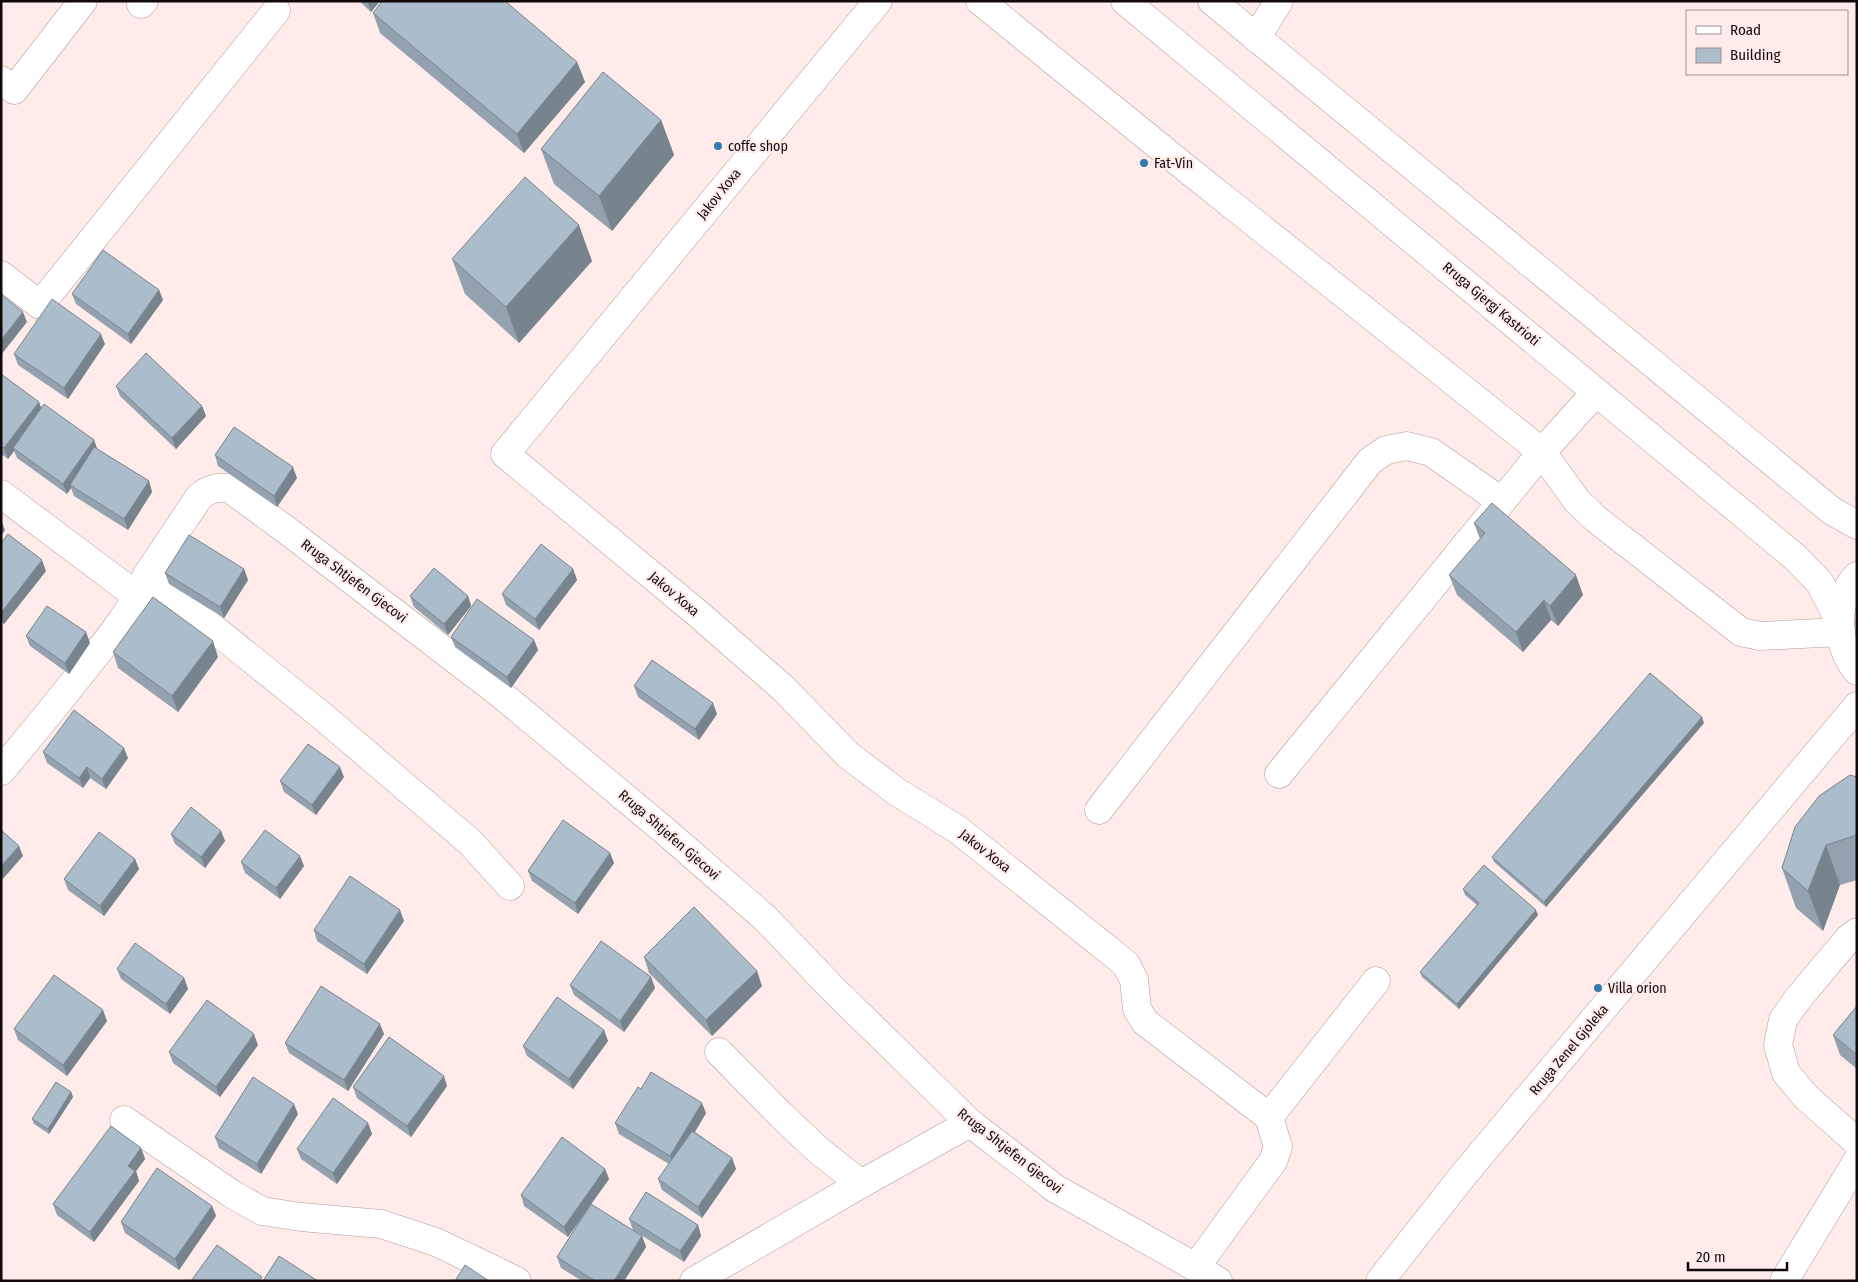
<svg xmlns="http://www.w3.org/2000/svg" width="1858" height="1282" viewBox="0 0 1858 1282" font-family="'Fira Sans Condensed',sans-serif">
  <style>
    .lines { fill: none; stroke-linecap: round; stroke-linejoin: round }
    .minor-casing { stroke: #b29b99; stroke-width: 29 }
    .major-casing { stroke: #b29b99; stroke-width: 29 }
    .minor { stroke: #fff; stroke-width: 28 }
    .major { stroke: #fff; stroke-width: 28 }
    .wall { fill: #93a2ae }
    .shaded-wall { fill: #78848d }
    .building { fill: #abbcca; stroke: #78848d }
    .poi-dot { fill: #337aae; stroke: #ffebea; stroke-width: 2 }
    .labels { text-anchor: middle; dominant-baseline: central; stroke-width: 4.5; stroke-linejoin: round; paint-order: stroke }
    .poi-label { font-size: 14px; fill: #120a0a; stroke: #ffebea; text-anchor: start }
    .street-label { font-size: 14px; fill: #120a0a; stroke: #ffebea }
  </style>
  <rect width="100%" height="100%" fill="#ffebea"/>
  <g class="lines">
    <!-- minor casing -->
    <g class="minor-casing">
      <g id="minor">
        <polyline points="878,1 505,454 696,612 784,689 848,755 897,792 957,829 1126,964 1134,980 1137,1009 1145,1022 1269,1117"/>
        <polyline points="980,1 1187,169 1542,452 1279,774"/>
        <polyline points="141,4 144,1"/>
        <polyline points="1,80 14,90 83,1"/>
        <polyline points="1,275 40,305 276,11"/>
        <polyline points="1596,392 1542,452 1577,501 1596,519 1741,632 1760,636 1841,632"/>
        <path d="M1 494 137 596C120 627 96 654 74 682 50 712 26 742 1 771"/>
        <polyline points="147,575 321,715 470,842 510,886"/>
        <path d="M137 596 147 575 199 497C209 489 216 487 229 488L285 529 503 696 665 831 765 918 832 988 970 1123 1056 1189 1183 1260 1218 1281"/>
        <polyline points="1099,810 1370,461 1386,450 1407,446 1431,452 1501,501"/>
        <polyline points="1857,932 1848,939 1796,1001 1783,1020 1778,1045 1786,1073 1806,1097 1857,1142"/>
        <polyline points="719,1052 781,1115 818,1150 861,1184"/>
        <polyline points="124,1120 232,1194 262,1211 301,1217 381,1224 436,1242 517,1281"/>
        <polyline points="1196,1267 1273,1161 1278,1147 1269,1117 1376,981"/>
        <polyline points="694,1281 861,1184 970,1123"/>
        <polyline points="1380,1281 1465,1173 1857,706"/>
        <polyline points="1784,1281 1857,1161"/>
      </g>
    </g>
    <!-- major casing -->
    <g class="major-casing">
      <g id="major">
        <polyline points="1125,1 1796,558 1820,583 1840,622"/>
        <polyline points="1212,1 1832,511 1857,525"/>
        <polyline points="1256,38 1279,1"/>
        <path d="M1857 576C1833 601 1836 645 1857 671"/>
      </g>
    </g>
    <!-- minor -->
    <use href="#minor" class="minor"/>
    <!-- major -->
    <use href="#major" class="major"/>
  </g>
  <!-- wall -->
  <g class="wall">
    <polygon points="359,1 380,1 371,12"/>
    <polygon points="373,13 577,62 585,82 524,153 380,33"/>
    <polygon points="661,120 674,155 612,231 554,184 541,149"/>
    <polygon points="452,259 592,261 519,343 465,294"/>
    <polygon points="159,290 163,300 131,344 76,304 72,294"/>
    <polygon points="105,344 68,399 18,365 14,354"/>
    <polygon points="1,374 39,402 41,409 94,440 97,449 149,481 152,492 128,530 74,496 71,488 67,494 17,458 14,451 8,459 1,454"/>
    <polygon points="116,386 202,406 206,416 176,449 120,396"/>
    <polygon points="215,455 297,478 277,507 218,466"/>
    <polygon points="1474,523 1583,595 1558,626 1551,620 1523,652 1457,595 1449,575 1480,539"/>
    <polygon points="1,543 46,571 4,624 1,622"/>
    <polygon points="244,569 248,580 224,618 169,584 165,573"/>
    <polygon points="573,569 577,580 539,630 506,605 502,594"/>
    <polygon points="410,596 468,596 471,606 448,635 414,607"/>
    <polygon points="26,636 90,643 69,674 30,646"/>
    <polygon points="451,637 534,640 538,650 511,688 455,647"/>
    <polygon points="113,652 218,657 178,712 118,668"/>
    <polygon points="634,686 717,714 699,740 638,697"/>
    <polygon points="1704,723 1546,907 1494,862 1492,857"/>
    <polygon points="43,752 128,758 106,789 90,778 83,788 47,763"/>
    <polygon points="344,777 316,815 284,792 280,781"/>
    <polygon points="1857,777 1857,880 1840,885 1823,931 1796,908 1782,868"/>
    <polygon points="221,831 225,841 205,868 175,844 171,834"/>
    <polygon points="610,853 614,863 578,914 532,881 528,871"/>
    <polygon points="135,859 139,869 104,916 68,890 64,879"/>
    <polygon points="241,862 304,866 280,899 245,873"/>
    <polygon points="1463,889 1538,915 1459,1009 1422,977 1420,972 1477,905 1465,895"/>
    <polygon points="404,921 367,974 317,941 314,930"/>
    <polygon points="644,957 762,986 712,1036 649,973"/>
    <polygon points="117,969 184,978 188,989 170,1014 121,979"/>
    <polygon points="651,977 655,988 624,1032 574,995 570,985"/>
    <polygon points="1857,1006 1857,1069 1840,1055 1833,1035"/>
    <polygon points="107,1021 67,1076 18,1040 14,1029"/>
    <polygon points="604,1030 608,1041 573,1089 527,1056 523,1046"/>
    <polygon points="384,1034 348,1091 289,1053 285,1043"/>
    <polygon points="258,1045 220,1097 173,1063 169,1052"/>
    <polygon points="447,1086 411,1137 357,1098 353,1087"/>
    <polygon points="641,1089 706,1113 695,1132 732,1158 736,1169 702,1218 662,1190 658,1179 669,1164 619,1134 615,1123"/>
    <polygon points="71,1092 73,1097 49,1134 34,1124 32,1119"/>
    <polygon points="298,1114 261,1174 219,1148 215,1137"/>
    <polygon points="368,1123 372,1134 337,1184 301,1159 297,1149"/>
    <polygon points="141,1148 145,1159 136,1171 139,1181 94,1242 57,1215 53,1204"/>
    <polygon points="605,1169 609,1179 591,1204 642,1236 646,1247 624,1281 582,1281 561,1268 557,1257 584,1214 568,1237 524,1206 521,1195"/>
    <polygon points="212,1206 216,1216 179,1270 125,1233 121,1222"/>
    <polygon points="629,1219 698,1225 701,1236 684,1262 633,1230"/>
  </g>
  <!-- shaded-wall -->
  <g class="shaded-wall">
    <polygon points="367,1 380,1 371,12"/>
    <polygon points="577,62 585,82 524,153 517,134"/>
    <polygon points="661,120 674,155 612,231 599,196"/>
    <polygon points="579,225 592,261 519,343 506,307"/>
    <polygon points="159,290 163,300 131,344 128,334"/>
    <polygon points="23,312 27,322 1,355 1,340"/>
    <polygon points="101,334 105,344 68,399 64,388"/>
    <polygon points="39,402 43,413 13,448 14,451 8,459 4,448"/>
    <polygon points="202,406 206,416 176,449 172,438"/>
    <polygon points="94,440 98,451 70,485 71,488 67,494 63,484"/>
    <polygon points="293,467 297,478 277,507 274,496"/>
    <polygon points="149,481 152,492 128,530 124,519"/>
    <polygon points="1,520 5,530 1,536"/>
    <polygon points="42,560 46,571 4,624 1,616 1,613"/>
    <polygon points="244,569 248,580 224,618 220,607"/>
    <polygon points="573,569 577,580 539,630 535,619"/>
    <polygon points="1576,575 1583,595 1558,626 1550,606"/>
    <polygon points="468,596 471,606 448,635 444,624"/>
    <polygon points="1544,600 1551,620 1523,652 1516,632"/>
    <polygon points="86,632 90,643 69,674 65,663"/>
    <polygon points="534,640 538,650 511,688 507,677"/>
    <polygon points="213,641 218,657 178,712 172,696"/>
    <polygon points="713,703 717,714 699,740 695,729"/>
    <polygon points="1702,717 1704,723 1546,907 1544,902"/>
    <polygon points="124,748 128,758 106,789 102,779"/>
    <polygon points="87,767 90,778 83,788 79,778"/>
    <polygon points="340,767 344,777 316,815 312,805"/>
    <polygon points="221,831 225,841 205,868 201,857"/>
    <polygon points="1826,845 1840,885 1823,931 1808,891"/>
    <polygon points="19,846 23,856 1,881 1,866"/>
    <polygon points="610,853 614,863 578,914 575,903"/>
    <polygon points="300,856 304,866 280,899 276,888"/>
    <polygon points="135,859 139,869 104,916 100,906"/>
    <polygon points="400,910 404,921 367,974 364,964"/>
    <polygon points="1536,910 1538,915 1459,1009 1457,1004"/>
    <polygon points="757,971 762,986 712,1036 706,1020"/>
    <polygon points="651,977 655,988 624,1032 620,1021"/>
    <polygon points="184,978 188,989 170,1014 166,1004"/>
    <polygon points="103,1010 107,1021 67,1076 63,1065"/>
    <polygon points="380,1024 384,1034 348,1091 344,1080"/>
    <polygon points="604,1030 608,1041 573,1089 569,1079"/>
    <polygon points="254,1034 258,1045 220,1097 216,1087"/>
    <polygon points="444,1076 447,1086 411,1137 407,1126"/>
    <polygon points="71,1092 73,1097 49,1134 48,1129"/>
    <polygon points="702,1103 706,1113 674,1167 670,1156"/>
    <polygon points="294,1104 298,1114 261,1174 257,1164"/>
    <polygon points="368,1123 372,1134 337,1184 333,1173"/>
    <polygon points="141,1148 145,1159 136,1171 139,1181 94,1242 90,1232 128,1166"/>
    <polygon points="732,1158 736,1169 702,1218 698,1207"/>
    <polygon points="605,1169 609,1179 568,1237 564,1227"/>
    <polygon points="212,1206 216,1216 179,1270 175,1259"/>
    <polygon points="698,1225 701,1236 684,1262 680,1251"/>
    <polygon points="642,1236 646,1247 624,1281 614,1281"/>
  </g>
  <!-- building -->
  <g class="building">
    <polygon points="382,1 505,1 577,62 517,134 373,13"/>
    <polygon points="603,72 661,120 599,196 541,149"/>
    <polygon points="525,177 579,225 506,307 452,259"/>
    <polygon points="103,250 159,290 128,334 72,294"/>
    <polygon points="1,294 23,312 1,340"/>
    <polygon points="52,299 101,334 64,388 14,354"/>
    <polygon points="146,353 202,406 172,438 116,386"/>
    <polygon points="1,374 39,402 4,448 1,446"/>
    <polygon points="44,404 94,440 63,484 13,448"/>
    <polygon points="234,427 293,467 274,496 215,455"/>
    <polygon points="94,447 149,481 124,519 70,485"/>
    <polygon points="1492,503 1576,575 1550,606 1544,600 1516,632 1449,575 1485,533 1474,523"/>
    <polygon points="8,534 42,560 1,613 1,543"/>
    <polygon points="189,535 244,569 220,607 165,573"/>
    <polygon points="541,544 573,569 535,619 502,594"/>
    <polygon points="434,568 468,596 444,624 410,596"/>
    <polygon points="153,597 213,641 172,696 113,652"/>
    <polygon points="477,599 534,640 507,677 451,637"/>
    <polygon points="47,606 86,632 65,663 26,636"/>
    <polygon points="652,660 713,703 695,729 634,686"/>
    <polygon points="1650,673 1702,717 1544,902 1492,857"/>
    <polygon points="74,710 124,748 102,779 87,767 79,778 43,752"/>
    <polygon points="308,744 340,767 312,805 280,781"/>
    <polygon points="1850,775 1857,777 1857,835 1826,845 1808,891 1782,868 1795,827 1819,796"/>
    <polygon points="191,807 221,831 201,857 171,834"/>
    <polygon points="563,820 610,853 575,903 528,871"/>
    <polygon points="1,830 19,846 1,866"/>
    <polygon points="265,830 300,856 276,888 241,862"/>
    <polygon points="99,832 135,859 100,906 64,879"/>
    <polygon points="1484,865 1536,910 1457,1004 1420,972 1479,903 1463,889"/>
    <polygon points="350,876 400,910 364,964 314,930"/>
    <polygon points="694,907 757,971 706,1020 644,957"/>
    <polygon points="601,941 651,977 620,1021 570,985"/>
    <polygon points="135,943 184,978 166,1004 117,969"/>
    <polygon points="54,975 103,1010 63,1065 14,1029"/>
    <polygon points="321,986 380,1024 344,1080 285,1043"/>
    <polygon points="557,997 604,1030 569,1079 523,1046"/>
    <polygon points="207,1000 254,1034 216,1087 169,1052"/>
    <polygon points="1857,1006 1857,1055 1833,1035"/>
    <polygon points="389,1037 444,1076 407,1126 353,1087"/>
    <polygon points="651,1072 702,1103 670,1156 615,1123 638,1087 641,1089"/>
    <polygon points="253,1077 294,1104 257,1164 215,1137"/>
    <polygon points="56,1082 71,1092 48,1129 32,1119"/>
    <polygon points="333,1098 368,1123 333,1173 297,1149"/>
    <polygon points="111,1126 141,1148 128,1166 135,1171 90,1232 53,1204"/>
    <polygon points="692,1131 732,1158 698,1207 658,1179"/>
    <polygon points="562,1137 605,1169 564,1227 521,1195"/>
    <polygon points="157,1168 212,1206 175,1259 121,1222"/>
    <polygon points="646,1192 698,1225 680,1251 629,1219"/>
    <polygon points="591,1204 642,1236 614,1281 595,1281 557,1257"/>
    <polygon points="217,1245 262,1277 259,1281 191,1281"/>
    <polygon points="279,1256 318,1281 263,1281"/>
    <polygon points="465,1265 489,1281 455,1281"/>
  </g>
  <!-- markers -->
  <g class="poi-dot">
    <circle cx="718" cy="146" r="5"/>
    <circle cx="1144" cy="163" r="5"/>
    <circle cx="1598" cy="988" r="5"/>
  </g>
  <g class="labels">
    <!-- poi labels -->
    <g class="poi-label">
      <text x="728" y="146">coffe shop</text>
      <text x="1154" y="163">Fat-Vin</text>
      <text x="1608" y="988">Villa orion</text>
    </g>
    <!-- street labels -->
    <g class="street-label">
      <text transform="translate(719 194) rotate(-51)">Jakov Xoxa</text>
      <text transform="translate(1491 304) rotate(40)">Rruga Gjergj Kastrioti</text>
      <text transform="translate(354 581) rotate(37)">Rruga Shtjefen Gjecovi</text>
      <text transform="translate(674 594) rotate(40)">Jakov Xoxa</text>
      <text transform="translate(669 835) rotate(41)">Rruga Shtjefen Gjecovi</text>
      <text transform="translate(985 851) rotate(38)">Jakov Xoxa</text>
      <text transform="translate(1569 1050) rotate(-50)">Rruga Zenel Gjoleka</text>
      <text transform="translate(1010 1151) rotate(38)">Rruga Shtjefen Gjecovi</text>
    </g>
  </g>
  <!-- border -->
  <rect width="1858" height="1282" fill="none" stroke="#120a0a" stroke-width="5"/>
  <!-- legend -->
  <rect x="1686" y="10" width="162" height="65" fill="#ffebea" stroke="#a09190"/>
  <rect x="1696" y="26" width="25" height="8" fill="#ffffff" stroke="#a09190"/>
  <text x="1730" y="35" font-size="15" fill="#120a0a">Road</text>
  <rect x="1696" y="48" width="25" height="15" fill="#abbcca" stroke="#a09190"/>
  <text x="1730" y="60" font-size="15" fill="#120a0a">Building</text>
  <!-- scale -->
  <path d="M1688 1262v8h99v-8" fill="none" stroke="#120a0a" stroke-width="2.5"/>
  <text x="1696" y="1262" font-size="15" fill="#120a0a" stroke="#ffebea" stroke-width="4" paint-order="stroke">20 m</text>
</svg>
